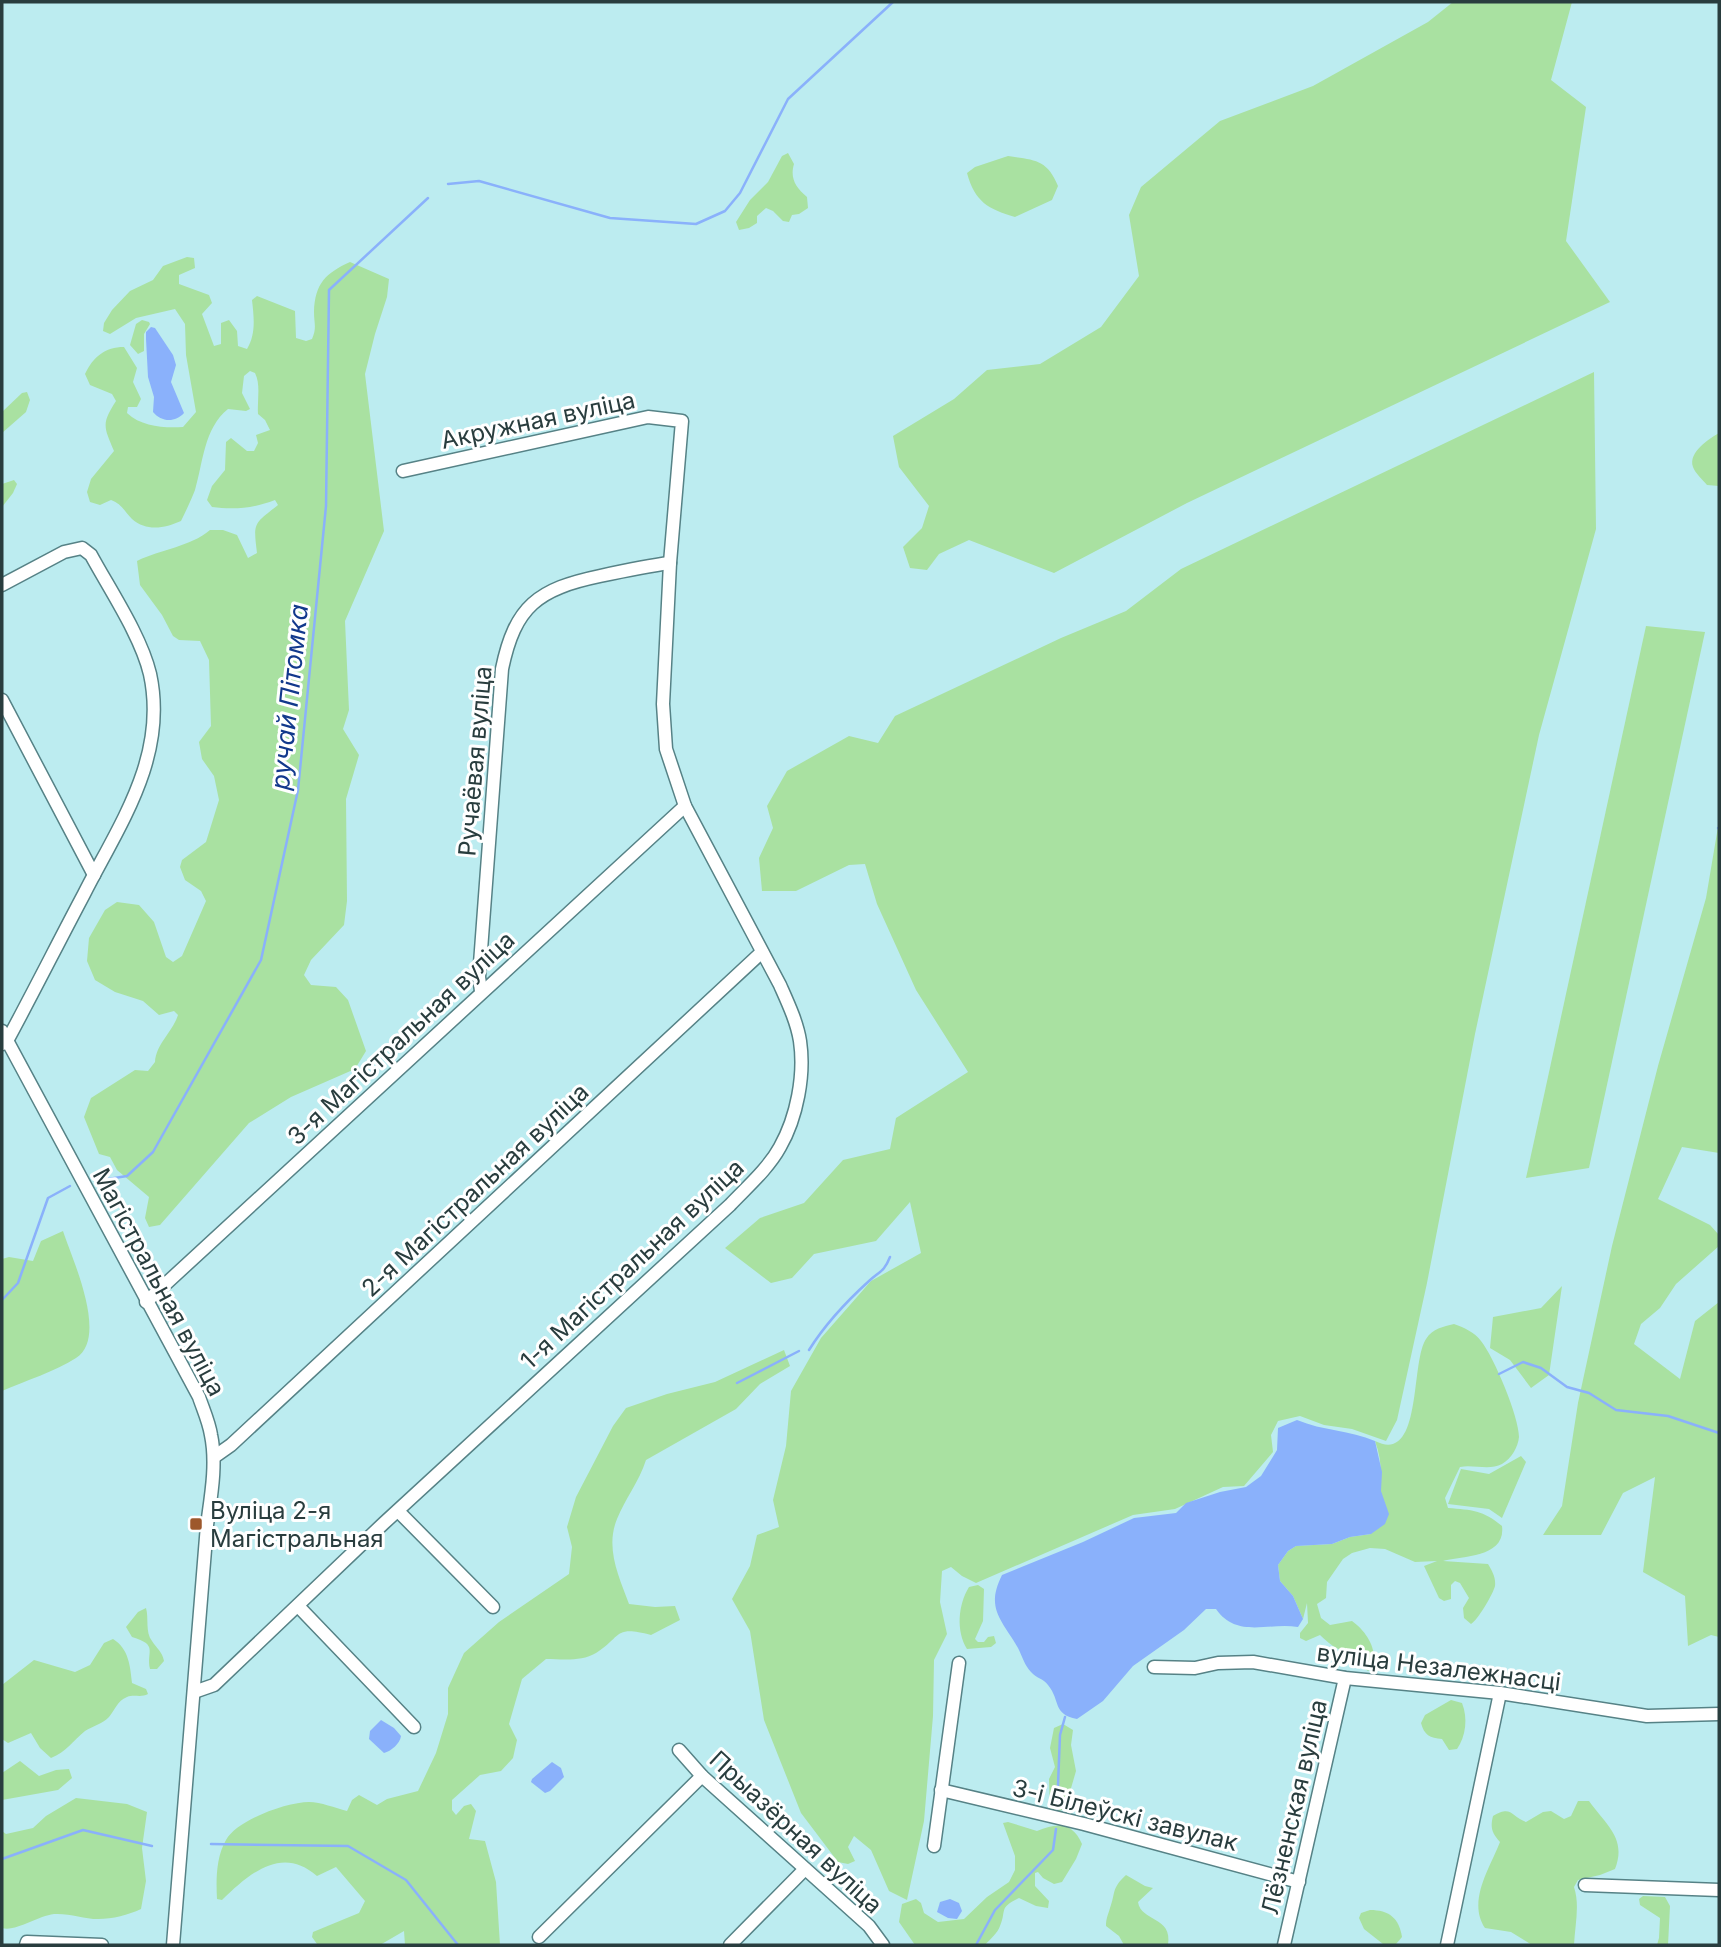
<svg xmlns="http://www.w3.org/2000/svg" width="1721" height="1947" viewBox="0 0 1721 1947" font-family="Inter,sans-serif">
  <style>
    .green { fill: #a9e1a1 }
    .water { fill: #8ab1fb }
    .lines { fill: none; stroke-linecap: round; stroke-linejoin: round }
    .stream { stroke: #8ab1fb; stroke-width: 2.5 }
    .minor-casing { stroke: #568286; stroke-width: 15 }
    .minor { stroke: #fff; stroke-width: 12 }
    .poi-dot { fill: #9d582c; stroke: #fff; stroke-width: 2.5 }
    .labels { text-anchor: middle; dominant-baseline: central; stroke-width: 6; stroke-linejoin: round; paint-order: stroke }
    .street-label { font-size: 24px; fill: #293d3e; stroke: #fff }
    .poi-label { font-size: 24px; fill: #293d3e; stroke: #fff; text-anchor: start }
    .water-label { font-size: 26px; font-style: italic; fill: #12398c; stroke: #fff }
  </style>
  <rect width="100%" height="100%" fill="#bcecf0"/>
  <!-- green -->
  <g class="green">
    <polygon points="1453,2 1572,2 1551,80 1586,107 1566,241 1610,302 1187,503 1054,573 969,540 939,554 927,570 910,568 903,547 922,528 929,506 899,467 893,436 954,399 987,370 1040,364 1101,327 1139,276 1129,215 1141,187 1220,121 1313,86 1428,22"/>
    <path d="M788 153 794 164C790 178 795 187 807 197L808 208 799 214 792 215 789 222 783 221 773 211 766 208 757 216V223L749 228 739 230 736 222 750 200 768 182 782 156Z"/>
    <path d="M1008 156C1035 160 1047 159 1058 186L1052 200 1015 217C988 209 975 202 967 173L975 167Z"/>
    <path d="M187 257 194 258 195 268 179 275V284L209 295 212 303 202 314 214 346 221 344V323L229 320 237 331 238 346 247 349C256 334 254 318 252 300L257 296 295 311 296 338 306 341 312 339C317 328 314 323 314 312 315 283 326 273 350 262L389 279 387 297 375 334 365 374 384 531 345 621 349 710 343 729 359 755 346 799 347 901 344 925 311 960 304 975 311 985 336 987 348 1000 366 1051 355 1069 291 1097 249 1123 160 1225 149 1227 145 1218 149 1197 117 1170 110 1157 99 1154 84 1117 91 1098 135 1070 148 1071 155 1062C156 1044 172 1033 178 1015L174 1011 159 1015 143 1001 115 992 95 980 87 961 89 938 105 910 117 902 139 905 154 922 166 957 173 962 182 956 206 901 201 891 185 880 180 867 182 860 206 842 219 800 214 776 202 759 199 742 211 726 209 660 200 641 179 640 173 636 162 615 140 585 137 561C161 549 190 547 210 530H223L237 535 248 558 257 553C253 522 254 524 278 505L275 500C254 508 235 510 212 507L207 500 212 486 225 470 226 442 231 438 247 451H254L258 443 256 435 270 430 265 420 258 414C257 400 261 385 255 373L250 371 244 376 242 393 250 409 246 411 228 409C204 428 203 463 195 490 191 500 186 511 181 521 165 528 147 532 132 519 124 511 122 504 111 500L100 505 90 502 87 492 91 479 114 451C104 427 101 424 116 401L112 394 90 385 85 374C93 357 105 347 124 347L137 368 133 382 141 399 137 407H128L127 413C142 427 164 428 183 427L196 412 186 355 185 324 175 309 136 318 110 334 103 331 104 323 112 310 130 291 153 280 163 266Z"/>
    <polygon points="142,320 149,322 150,324 144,334 144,351 138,354 130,345 136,324"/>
    <polygon points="1594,372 1596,529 1539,735 1475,1034 1427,1283 1397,1420 1386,1441 1352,1429 1324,1425 1300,1416 1278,1421 1271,1435 1273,1452 1244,1486 1223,1487 1175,1509 1133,1515 976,1583 962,1576 951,1567 942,1571 940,1602 947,1634 934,1660 933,1716 924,1821 907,1900 889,1891 871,1850 854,1836 848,1847 855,1861 848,1864 838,1862 801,1813 764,1720 750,1631 732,1599 750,1566 757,1535 779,1527 773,1500 786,1446 791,1391 821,1338 871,1281 921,1253 910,1202 876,1241 814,1254 792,1278 771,1283 725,1248 760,1218 804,1203 843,1160 890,1149 896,1118 968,1072 916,990 877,904 865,864 849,865 796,891 762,891 759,858 773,828 767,806 787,771 849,736 878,743 895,716 1061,638 1126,611 1181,569"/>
    <polygon points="27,392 30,400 26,412 2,433 2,412 22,393"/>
    <path d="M1719 433V486L1707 485C1703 480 1695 473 1693 467 1688 452 1709 439 1719 433Z"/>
    <polygon points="14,480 17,484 13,493 2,507 2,484"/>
    <polygon points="1646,626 1705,632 1589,1168 1526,1178"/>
    <polygon points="1719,821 1719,1153 1682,1147 1658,1199 1710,1225 1719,1235 1719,1246 1676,1284 1660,1308 1641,1324 1634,1344 1680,1379 1695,1321 1719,1302 1719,1637 1711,1635 1688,1646 1685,1596 1643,1572 1655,1477 1623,1493 1601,1535 1543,1535 1562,1506 1578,1403 1612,1246 1658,1066 1706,898"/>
    <path d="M63 1231C72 1259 109 1337 76 1358 56 1371 25 1381 2 1391V1259L9 1257 33 1261 41 1241Z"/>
    <polygon points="1562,1286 1549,1375 1531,1388 1510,1360 1490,1348 1493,1317 1541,1308"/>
    <path d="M1454 1324C1465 1328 1474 1332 1481 1341 1494 1357 1519 1417 1519 1437 1518 1447 1512 1458 1502 1464 1489 1471 1473 1464 1460 1467L1445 1498 1448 1508C1472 1510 1483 1510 1502 1526 1506 1557 1465 1556 1443 1561L1488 1564C1492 1571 1496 1577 1495 1586 1493 1594 1478 1620 1471 1624L1464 1618 1463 1608 1469 1598 1460 1583 1455 1581 1451 1585V1599L1444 1601 1439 1598 1424 1566 1437 1561 1415 1562 1385 1549 1370 1548 1352 1553 1343 1559 1327 1582 1326 1598 1317 1604 1321 1618 1330 1625 1352 1621C1366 1631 1378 1649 1373 1667L1368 1671 1364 1668 1367 1663 1362 1654C1340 1650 1338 1652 1320 1635L1306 1641 1300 1638V1633L1308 1623 1307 1603 1303 1619 1293 1596 1280 1581 1278 1565 1288 1551 1296 1546 1332 1544 1350 1537 1371 1534C1378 1502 1387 1473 1375 1441 1423 1465 1410 1363 1426 1339 1433 1328 1443 1327 1454 1324Z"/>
    <path d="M784 1350 790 1366 760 1384 736 1409 646 1460C639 1482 625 1499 617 1519 605 1548 619 1577 629 1604L655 1607 675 1606 680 1620 651 1635C613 1625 622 1637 596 1653 581 1662 562 1659 546 1659L522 1679 509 1724 517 1740 513 1758 501 1771 480 1775 452 1800V1810L456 1815 464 1806 471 1804 476 1811 469 1839 485 1841 496 1882 500 1945H405L404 1931 380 1945 317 1944 312 1937 313 1932 359 1913 365 1901 336 1867 317 1876C282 1845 250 1873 222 1900L217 1899C216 1880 216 1857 226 1840 237 1820 287 1802 309 1802 321 1802 335 1808 347 1811L352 1800 359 1795 377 1805 387 1799 418 1791 436 1753 448 1714V1688L464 1653 499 1622 569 1574 572 1547 567 1527 576 1497 613 1426 626 1408 667 1394 715 1382Z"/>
    <polygon points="1521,1456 1526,1462 1502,1518 1489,1509 1448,1504 1461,1469 1489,1474"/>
    <path d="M978 1585 984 1589 983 1621 975 1639 978 1642H984L988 1637 994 1636 996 1643 991 1647 967 1649C956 1631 958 1605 969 1587Z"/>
    <path d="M146 1608C149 1618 145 1632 152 1641 157 1649 162 1651 164 1661L157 1669H150C146 1651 159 1645 132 1637L126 1627 138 1612Z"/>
    <path d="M113 1639C129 1649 130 1666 132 1683L146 1689 148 1694C141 1698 134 1694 127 1697 117 1701 115 1710 109 1717 102 1724 93 1726 85 1731 73 1741 66 1752 51 1758L40 1748 31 1733 8 1743 2 1739V1685L34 1660 75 1672 90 1665 104 1643Z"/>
    <path d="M1451 1700 1462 1703C1468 1718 1466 1736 1457 1749L1449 1750 1442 1739C1430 1738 1424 1735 1421 1723L1425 1715Z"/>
    <polygon points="1063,1724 1073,1730 1071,1745 1076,1771 1065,1809 1056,1812 1050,1809 1049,1779 1055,1767 1050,1748 1054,1728"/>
    <polygon points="20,1761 39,1776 56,1770 69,1769 72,1778 58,1790 2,1800 2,1773"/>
    <path d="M76 1798 127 1804 147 1812 142 1848 146 1881 141 1909C128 1915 113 1919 98 1919 84 1919 69 1913 54 1914 37 1916 16 1932 2 1928V1831L6 1834 33 1828 46 1816Z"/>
    <path d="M1578 1801H1589C1606 1825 1627 1838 1615 1869L1600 1875 1578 1880 1574 1887C1580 1905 1575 1925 1574 1945H1532L1511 1932 1485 1928C1467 1901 1490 1868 1500 1842 1492 1833 1490 1828 1493 1816 1512 1805 1510 1816 1526 1822L1543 1812 1551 1811 1564 1819 1571 1816Z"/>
    <path d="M1008 1822 1037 1831C1057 1823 1072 1821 1082 1844L1076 1859 1062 1882 1054 1884 1043 1878 1038 1872 1035 1873V1886L1049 1901 1048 1908 1036 1906 1019 1898C998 1908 1007 1910 1000 1926 998 1933 989 1940 985 1945H915L899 1922 902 1904 916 1899 921 1903 924 1913 938 1922 964 1919 987 1897 1009 1882 1015 1870V1856L1003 1823Z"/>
    <path d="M1126 1875 1145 1886 1153 1888 1138 1902C1141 1922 1173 1916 1168 1945H1124L1119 1936 1106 1926C1106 1918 1108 1915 1110 1908 1116 1892 1111 1889 1126 1875Z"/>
    <polygon points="1643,1896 1665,1897 1670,1906 1668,1945 1657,1945 1659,1938 1660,1918 1640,1905 1639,1899"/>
    <path d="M1370 1910C1389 1910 1399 1918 1402 1937L1396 1944H1383L1364 1929 1359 1918 1361 1913Z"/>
  </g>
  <!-- water -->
  <g class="water">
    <path d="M151 327 155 328 173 355 176 365 171 382 184 413C175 423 161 422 153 412L154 397 148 377 146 339V332Z"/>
    <path d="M1297 1420C1323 1431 1350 1430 1375 1441L1382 1472 1381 1491 1389 1514 1385 1524 1371 1534 1350 1537 1332 1544 1296 1546 1288 1551 1278 1565 1280 1581 1293 1596 1303 1619 1298 1627C1268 1622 1237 1639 1216 1609H1206L1184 1630 1133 1666 1103 1701 1077 1719C1052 1714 1061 1701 1048 1685 1044 1679 1036 1678 1031 1672 1025 1666 1022 1656 1018 1648 1002 1620 985 1609 1002 1575L1083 1542 1134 1518 1176 1513 1186 1503 1220 1492 1246 1487 1261 1476 1277 1450 1278 1428Z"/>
    <path d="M381 1720 394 1728 401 1736C400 1744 391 1751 384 1753L369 1739 370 1731Z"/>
    <polygon points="552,1762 561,1768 564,1777 550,1791 545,1793 531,1782 532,1779"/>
    <polygon points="950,1899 959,1903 962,1911 957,1919 948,1918 937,1912 940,1902"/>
  </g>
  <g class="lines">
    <!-- stream -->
    <g class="stream">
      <polyline points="448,184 479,181 610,218 696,224 725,211 740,193 788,99 893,2"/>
      <polyline points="1718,828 1719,829"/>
      <polyline points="102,1180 127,1176 153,1152 261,960 298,790 326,506 329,290 428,198"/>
      <polyline points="2,1300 18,1283 48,1198 70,1186"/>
      <path d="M809 1350C824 1326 847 1301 869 1281 880 1271 884 1272 890 1257"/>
      <polyline points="1499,1374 1523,1362 1541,1368 1567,1387 1589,1393 1616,1410 1668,1416 1719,1433"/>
      <polyline points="737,1383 799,1351"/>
      <polyline points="1057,1810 1060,1735 1065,1717"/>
      <polyline points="211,1844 348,1846 406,1880 458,1945"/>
      <polyline points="2,1859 83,1830 152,1846"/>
      <polyline points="976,1945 995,1910 1053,1850 1056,1829"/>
    </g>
    <!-- minor casing -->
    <g class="minor-casing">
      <g id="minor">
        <path d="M2 585 64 552 82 548 91 555C110 590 141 636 150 674 168 757 119 825 84 894 58 943 33 993 7 1041L2 1044"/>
        <polyline points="2,700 94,875"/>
        <path d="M481 991 479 977 502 669C515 606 538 589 600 576 623 571 646 566 670 563"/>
        <path d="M2 1031 199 1397C203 1409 209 1422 211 1435 217 1464 211 1496 207 1525L173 1945"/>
        <polyline points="146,1302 685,806"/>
        <polyline points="214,1457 231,1445 762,952"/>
        <polyline points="398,1511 493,1607"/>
        <polyline points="298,1606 414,1727"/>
        <polyline points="1154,1667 1195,1668 1218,1663 1253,1662 1345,1678 1500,1693 1647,1716 1719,1714"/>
        <path d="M194 1692 214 1685 384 1523 730 1205C747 1187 768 1169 780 1147 797 1117 805 1075 800 1041 797 1022 788 1003 780 985L685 806 666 749 663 704 670 563 682 421 648 417 403 471"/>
        <polyline points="679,1750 702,1776 869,1926 883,1945"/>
        <polyline points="941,1790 1084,1824 1299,1882"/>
        <polyline points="934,1846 959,1663"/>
        <polyline points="1585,1885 1719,1890"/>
        <polyline points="539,1937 702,1776"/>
        <polyline points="26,1945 27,1942 102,1945"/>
        <polyline points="730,1945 805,1869"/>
        <polyline points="1284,1945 1345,1678"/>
        <polyline points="1447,1945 1500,1693"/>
      </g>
    </g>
    <!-- minor -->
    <use href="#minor" class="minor"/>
  </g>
  <!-- markers -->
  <rect class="poi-dot" x="189" y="1517" width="14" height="14" rx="3.5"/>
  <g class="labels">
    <!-- street labels -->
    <g class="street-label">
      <text transform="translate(538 420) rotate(-12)">Акружная вуліца</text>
      <text transform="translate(475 761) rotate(-85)">Ручаёвая вуліца</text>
      <text transform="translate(401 1038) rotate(-43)">3-я Магістральная вуліца</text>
      <text transform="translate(475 1190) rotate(-43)">2-я Магістральная вуліца</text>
      <text transform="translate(632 1264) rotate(-43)">1-я Магістральная вуліца</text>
      <text transform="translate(159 1282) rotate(62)">Магістральная вуліца</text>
      <text transform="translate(1439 1667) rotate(7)">вуліца Незалежнасці</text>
      <text transform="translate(1294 1807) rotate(-77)">Лёзненская вуліца</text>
      <text transform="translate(1125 1815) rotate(14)">3-і Білеўскі завулак</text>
      <text transform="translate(796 1832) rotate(43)">Прыазёрная вуліца</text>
    </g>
    <!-- poi labels -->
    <g class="poi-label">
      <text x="210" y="1510">Вуліца 2-я<tspan x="210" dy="28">Магістральная</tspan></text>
    </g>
    <!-- water labels -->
    <g class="water-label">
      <text transform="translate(289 697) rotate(-84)">ручай Пітомка</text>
    </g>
  </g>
  <!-- border -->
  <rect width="1721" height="1947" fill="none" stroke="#293d3e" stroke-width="7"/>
</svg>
